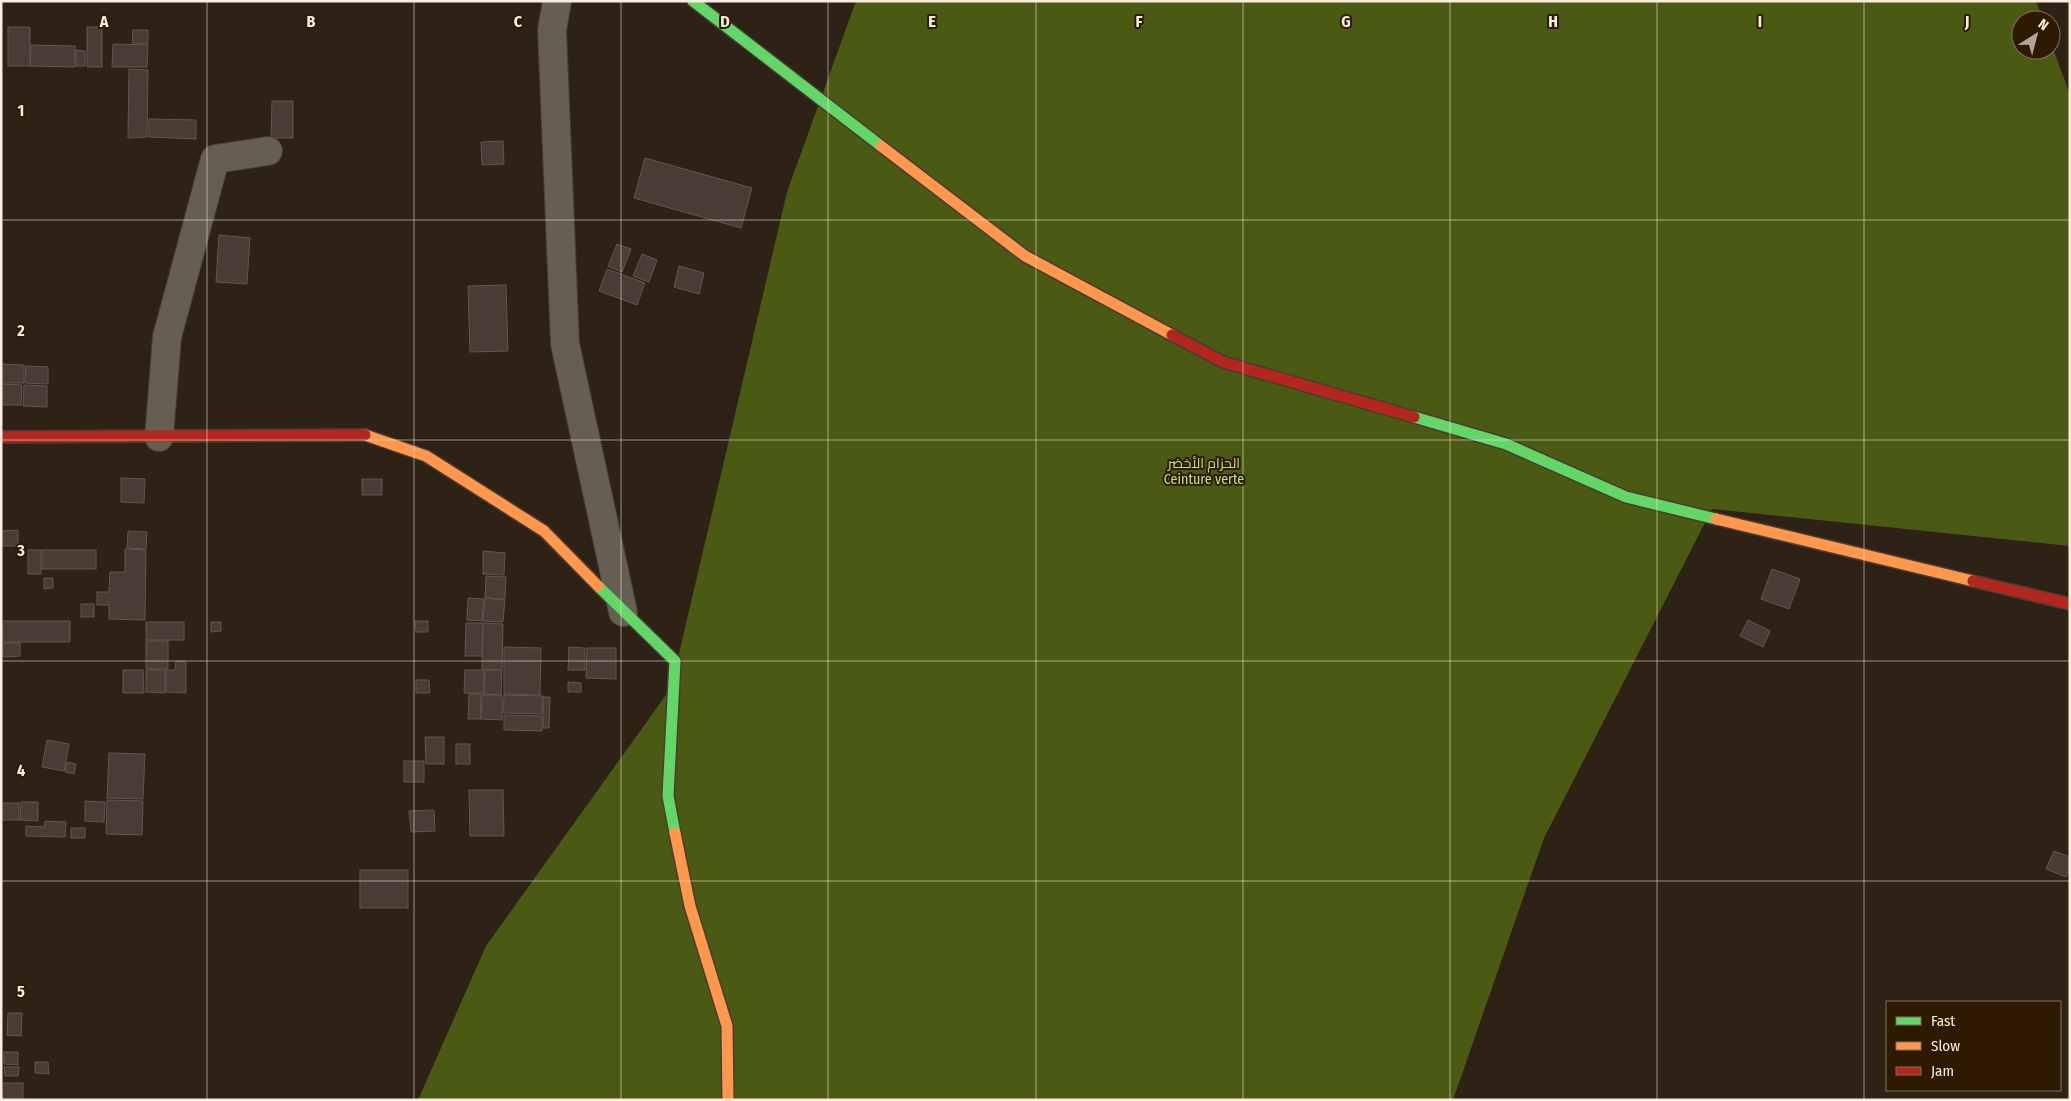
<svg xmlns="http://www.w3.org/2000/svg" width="2071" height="1101" viewBox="0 0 2071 1101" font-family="'Fira Sans Condensed',Cairo,sans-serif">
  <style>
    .forest { fill: #4b5a13 }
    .building { fill: #483c35; stroke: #62564e }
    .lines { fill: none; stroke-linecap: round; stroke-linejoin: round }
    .street-casing { stroke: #473d34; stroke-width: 30 }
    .fast-casing { stroke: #473d34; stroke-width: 14 }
    .slow-casing { stroke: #473d34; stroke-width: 14 }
    .jam-casing { stroke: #473d34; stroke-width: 14 }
    .street { stroke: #675e53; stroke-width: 28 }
    .fast { stroke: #63d668; stroke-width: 11 }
    .slow { stroke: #ff974d; stroke-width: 11 }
    .jam { stroke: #b3261e; stroke-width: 11 }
    .grid { fill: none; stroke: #faecde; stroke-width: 1; stroke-opacity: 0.55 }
    .labels { text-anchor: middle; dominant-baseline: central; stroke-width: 4; stroke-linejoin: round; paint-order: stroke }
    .park-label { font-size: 14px; fill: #c2e179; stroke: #2e1a03 }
    .grid-label { font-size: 16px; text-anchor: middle; font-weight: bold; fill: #faecde; stroke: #2e1a03; stroke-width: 4; stroke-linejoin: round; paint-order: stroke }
  </style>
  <rect width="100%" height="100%" fill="#2e2216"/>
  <!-- forest -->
  <polygon class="forest" points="856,1 2036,1 2043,20 2021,20 2021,50 2051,50 2051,43 2070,95 2070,546 1712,509 1544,838 1453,1100 418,1100 486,946 671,688 787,192"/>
  <!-- building -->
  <g class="building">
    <rect x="8" y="27" width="22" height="39"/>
    <rect x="87" y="27" width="15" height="40"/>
    <polygon points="133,30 148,30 148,44 132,43"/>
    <polygon points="113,44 148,45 147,67 112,67"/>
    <polygon points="31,45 75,46 75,67 30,66"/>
    <polygon points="76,50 85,51 85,66 76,66"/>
    <polygon points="129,69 148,70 147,137 128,138"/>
    <polygon points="272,101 293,101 293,138 271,138"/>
    <polygon points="149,119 196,120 196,139 149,137"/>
    <polygon points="503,141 504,164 482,165 481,142"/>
    <polygon points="645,158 752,188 741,228 634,198"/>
    <polygon points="219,235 250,238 247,284 216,282"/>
    <polygon points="617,244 631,249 622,272 608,266"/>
    <polygon points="642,254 657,260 649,282 633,276"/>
    <polygon points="679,266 704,273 699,294 674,287"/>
    <polygon points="607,269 645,283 637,305 599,291"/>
    <polygon points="506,285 508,351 470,352 468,286"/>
    <polygon points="1,364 24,365 24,383 1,383"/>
    <polygon points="26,366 48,367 48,384 25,383"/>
    <polygon points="1,384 22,385 21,405 1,405"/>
    <polygon points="24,385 47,386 47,407 23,406"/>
    <polygon points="121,478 145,479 144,503 121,502"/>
    <rect x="362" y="479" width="20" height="16"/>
    <polygon points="18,530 18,546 2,546 1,531"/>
    <polygon points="128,531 147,532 146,549 127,548"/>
    <polygon points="125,549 146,550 145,620 109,619 109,605 97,605 97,592 109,592 110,572 125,572"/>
    <rect x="28" y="550" width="13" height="24"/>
    <rect x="42" y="550" width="54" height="19"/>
    <polygon points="483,551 505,553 504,575 483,574"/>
    <polygon points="1772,569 1800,579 1789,609 1761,599"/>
    <polygon points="486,576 506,577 505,599 485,598"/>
    <polygon points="44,578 53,578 53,588 44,589"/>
    <polygon points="468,598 484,599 482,621 467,620"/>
    <polygon points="485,598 505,600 503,622 483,621"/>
    <rect x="81" y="604" width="13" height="13"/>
    <polygon points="1748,620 1770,631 1763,647 1740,636"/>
    <polygon points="2,621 70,621 70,642 3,642"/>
    <polygon points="415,621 428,621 428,632 416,632"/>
    <rect x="146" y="622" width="38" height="18"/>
    <polygon points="211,622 221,622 221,631 211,632"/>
    <polygon points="466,623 483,623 482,656 465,656"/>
    <polygon points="483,623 503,624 502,670 482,669"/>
    <rect x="146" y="641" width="22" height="28"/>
    <polygon points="3,643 20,643 20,656 3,657"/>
    <polygon points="504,647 541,648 540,695 504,694"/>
    <polygon points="569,647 585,648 585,670 568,670"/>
    <polygon points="587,648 616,648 616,679 586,678"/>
    <polygon points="176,661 186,662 186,693 166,692 166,670 175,670"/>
    <polygon points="123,670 143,670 144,693 123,693"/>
    <polygon points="146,670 165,670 165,693 146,692"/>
    <polygon points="465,670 484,670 484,693 464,693"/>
    <polygon points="485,670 502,670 501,695 484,694"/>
    <polygon points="416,680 429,680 430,693 416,693"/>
    <polygon points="568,682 581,683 581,692 568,692"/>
    <polygon points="469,694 481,694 481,719 468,719"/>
    <polygon points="482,695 502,695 502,720 481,719"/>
    <polygon points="504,695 543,696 542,714 503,713"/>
    <polygon points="543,697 550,697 549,728 543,728"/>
    <polygon points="504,715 542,716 542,731 504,730"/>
    <polygon points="425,737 444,737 444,764 426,764"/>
    <polygon points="47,740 69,744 64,771 42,767"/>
    <rect x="456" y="744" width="14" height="20"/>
    <polygon points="109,753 145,754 143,799 107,798"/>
    <rect x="404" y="761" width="20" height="21"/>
    <polygon points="67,762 76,764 74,774 65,772"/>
    <polygon points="469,790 503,790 504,836 470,836"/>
    <polygon points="107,800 143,801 142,835 106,834"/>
    <polygon points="85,801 105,802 104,822 85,821"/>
    <polygon points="21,802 38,802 38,821 20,820"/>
    <rect x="1" y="803" width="18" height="17"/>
    <polygon points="434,810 435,831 411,832 409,811"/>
    <polygon points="45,821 66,822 65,837 26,836 26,826 44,827"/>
    <rect x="71" y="828" width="14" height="10"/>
    <polygon points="2054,851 2070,857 2070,869 2066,877 2046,869"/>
    <rect x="360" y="870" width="48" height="38"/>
    <polygon points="8,1013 22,1013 21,1036 7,1035"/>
    <polygon points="4,1052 18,1052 18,1065 4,1064"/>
    <polygon points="35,1062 48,1062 49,1074 35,1073"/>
    <polygon points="4,1067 19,1067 18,1076 5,1076"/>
    <rect x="2" y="1083" width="21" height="17"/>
  </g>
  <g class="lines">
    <!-- street casing -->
    <g class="street-casing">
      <g id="street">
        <polyline points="557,1 552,30 565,344 623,612"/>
        <polyline points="159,437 167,337 215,159 268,151"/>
      </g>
    </g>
    <!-- fast casing -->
    <g class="fast-casing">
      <g id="fast">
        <polyline points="693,1 881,146"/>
        <polyline points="1414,417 1506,444 1626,497 1716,519"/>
        <polyline points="598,586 675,661 668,796 675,833"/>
      </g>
    </g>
    <!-- slow casing -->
    <g class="slow-casing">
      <g id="slow">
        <polyline points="881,146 1025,256 1172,335"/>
        <polyline points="365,435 426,456 544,531 598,586"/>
        <polyline points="1716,519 1973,581"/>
        <polyline points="675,833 690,906 727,1026 728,1100"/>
      </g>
    </g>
    <!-- jam casing -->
    <g class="jam-casing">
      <g id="jam">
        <polyline points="1172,335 1223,362 1414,417"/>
        <polyline points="1,437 365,435"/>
        <polyline points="1973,581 2070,604"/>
      </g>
    </g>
    <!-- street -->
    <use href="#street" class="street"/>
    <!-- fast -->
    <use href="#fast" class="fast"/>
    <!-- slow -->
    <use href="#slow" class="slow"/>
    <!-- jam -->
    <use href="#jam" class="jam"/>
  </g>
  <!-- grid -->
  <path class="grid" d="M207 1V1100M414 1V1100M621 1V1100M828 1V1100M1036 1V1100M1243 1V1100M1450 1V1100M1657 1V1100M1864 1V1100M1 220H2070M1 440H2070M1 661H2070M1 881H2070"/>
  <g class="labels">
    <!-- park labels -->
    <g class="park-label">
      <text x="1204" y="463">الحزام الأخضر<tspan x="1204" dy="16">Ceinture verte</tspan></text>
    </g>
  </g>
  <g class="grid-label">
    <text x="104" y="27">A</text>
    <text x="311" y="27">B</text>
    <text x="518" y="27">C</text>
    <text x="725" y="27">D</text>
    <text x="932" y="27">E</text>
    <text x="1139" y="27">F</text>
    <text x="1346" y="27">G</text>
    <text x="1553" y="27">H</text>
    <text x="1760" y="27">I</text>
    <text x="1967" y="27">J</text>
    <text x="21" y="116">1</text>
    <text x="21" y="336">2</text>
    <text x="21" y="556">3</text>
    <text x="21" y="776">4</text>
    <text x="21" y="997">5</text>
  </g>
  <!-- border -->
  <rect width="2071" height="1101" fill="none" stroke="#faecde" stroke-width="5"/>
  <!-- legend -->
  <rect x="1886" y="1001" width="175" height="90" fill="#2e1a03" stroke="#806e5b"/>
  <rect x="1896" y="1017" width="25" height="8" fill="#63d668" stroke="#806e5b"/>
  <text x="1931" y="1026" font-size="15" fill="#faecde">Fast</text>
  <rect x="1896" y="1042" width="25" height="8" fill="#ff974d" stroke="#806e5b"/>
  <text x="1931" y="1051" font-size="15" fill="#faecde">Slow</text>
  <rect x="1896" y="1067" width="25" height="8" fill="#b3261e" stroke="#806e5b"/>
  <text x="1931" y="1076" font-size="15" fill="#faecde">Jam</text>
  <!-- north arrow -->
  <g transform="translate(2036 35) rotate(36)"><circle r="24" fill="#2e1a03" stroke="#806e5b"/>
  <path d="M0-4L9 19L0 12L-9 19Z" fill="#b3a598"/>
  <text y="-8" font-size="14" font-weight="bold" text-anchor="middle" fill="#faecde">N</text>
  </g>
</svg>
